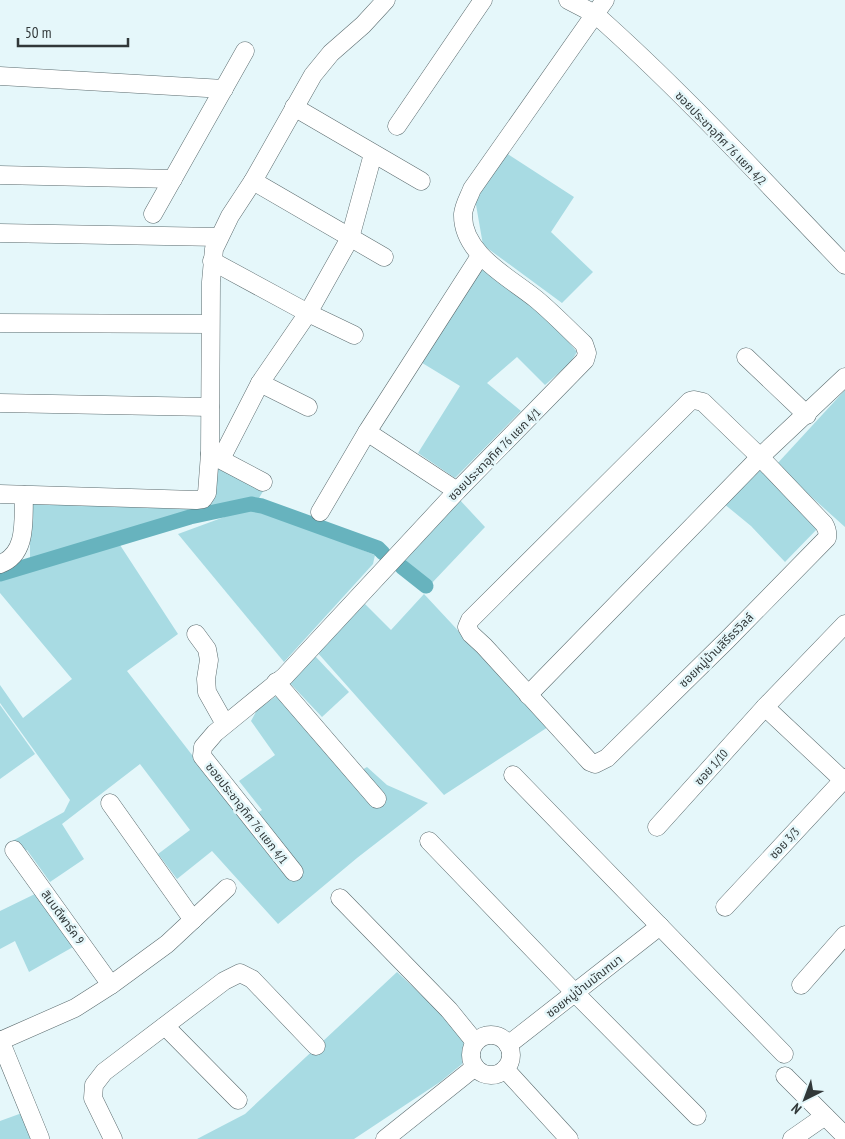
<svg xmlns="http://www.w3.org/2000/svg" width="845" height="1139" viewBox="0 0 845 1139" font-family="'PT Sans Narrow','Noto Sans Thai',sans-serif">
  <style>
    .green { fill: #a8dbe3 }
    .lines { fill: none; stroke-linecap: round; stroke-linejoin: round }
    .canal { stroke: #67b3be; stroke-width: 15 }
    .minor-casing { stroke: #5c6c6f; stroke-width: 19 }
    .minor { stroke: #fff; stroke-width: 18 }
    .labels { text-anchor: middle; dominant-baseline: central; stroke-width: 5; stroke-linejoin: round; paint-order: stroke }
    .street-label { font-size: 12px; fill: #313839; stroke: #e5f7fa }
  </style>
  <rect width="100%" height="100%" fill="#e5f7fa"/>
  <!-- green -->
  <g class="green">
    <polygon points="506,153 574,197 551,232 593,272 562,303 483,245 475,199"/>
    <polygon points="484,265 557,328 577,352 570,363 545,385 517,357 487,383 521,411 455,478 418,453 460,386 419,361"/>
    <polygon points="845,390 845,527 776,465"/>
    <polygon points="216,465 265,488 259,498 217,506 30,562 30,498 194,503"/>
    <polygon points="760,465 819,527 785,562 751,526 723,503"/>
    <polygon points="458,498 485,527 430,585 402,559"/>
    <polygon points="246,509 263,511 375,555 373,564 284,662 178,534"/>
    <polygon points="120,545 178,634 127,671 244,822 262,810 239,781 275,755 251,721 257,710 279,694 348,778 367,767 387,785 428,803 357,858 278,924 212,851 177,879 158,854 190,830 140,764 62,824 84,859 50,882 27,850 14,860 7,844 64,812 70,800 0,703 0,685 23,718 72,679 0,593 0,577 29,568"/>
    <polygon points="424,594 548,727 444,795 317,652 365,604 391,630"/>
    <polygon points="315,656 349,692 322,717 288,681"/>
    <polygon points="0,705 35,754 0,779"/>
    <polygon points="37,893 73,947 29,972 15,941 0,949 0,911"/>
    <polygon points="397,972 455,1026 466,1040 466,1054 462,1064 440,1082 354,1139 197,1139 245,1114"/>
    <polygon points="22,1113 33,1139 0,1139 0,1121"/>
  </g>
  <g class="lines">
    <!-- canal -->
    <g class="canal">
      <polyline points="402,567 426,586"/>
      <polyline points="0,574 190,517 251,504 262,506 378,548 383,553"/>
    </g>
    <!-- minor casing -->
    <g class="minor-casing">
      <g id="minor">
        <polyline points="568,0 595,14 605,0"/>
        <polyline points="0,76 224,89"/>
        <polyline points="294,107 421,181"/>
        <polyline points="397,126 483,0"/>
        <polyline points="0,175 173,179"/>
        <polyline points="253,181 384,257"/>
        <polyline points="153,214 245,51"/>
        <polyline points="0,233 219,237"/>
        <polyline points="212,261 308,313 354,335"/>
        <polyline points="0,323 210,324"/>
        <polyline points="746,357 807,415"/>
        <polyline points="260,383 308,407"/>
        <path d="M694 400 703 402 760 457 824 524C827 529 828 532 827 538L727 640 607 758 595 764 590 762 484 646 471 634 467 627 470 620 690 401Z"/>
        <polyline points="0,403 210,407"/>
        <polyline points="367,432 457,491"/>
        <polyline points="210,454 263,482"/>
        <polyline points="221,459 260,383 308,313 350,238 373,154"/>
        <polyline points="0,494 196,500 203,499 207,493 210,454 211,282 214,249 230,216 253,181 313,75 331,53 363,25 386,0"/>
        <polyline points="320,512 367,432 480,256"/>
        <path d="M0 564C28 554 23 519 24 495"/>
        <polyline points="196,634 207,649 209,660 206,679 207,692 225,724"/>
        <polyline points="276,682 377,799"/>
        <polyline points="528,695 760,457 845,377"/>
        <polyline points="765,707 845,782"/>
        <polyline points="513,775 784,1054"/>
        <polyline points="110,803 193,920"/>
        <polyline points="657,827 765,707 845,624"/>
        <polyline points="429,841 575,993 697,1116"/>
        <polyline points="14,850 111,985"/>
        <path d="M294 872 202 756 203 747 215 733 285 676 457 491 585 360 587 353 584 344C568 329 553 313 536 299 509 277 462 254 463 214 464 205 469 197 472 189L595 14C683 92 763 180 845 265"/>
        <polyline points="340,898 449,1010 475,1042"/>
        <polyline points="725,907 845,778"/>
        <polyline points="801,985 845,935"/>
        <polyline points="165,1026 238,1100"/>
        <circle cx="491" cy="1055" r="20"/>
        <polyline points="0,1040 40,1138"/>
        <polyline points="0,1041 75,1008 111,985 167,944 227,888"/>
        <polyline points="508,1045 660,926"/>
        <polyline points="505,1069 569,1139"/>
        <polyline points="785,1076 845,1136"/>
        <polyline points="113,1139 93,1098 94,1085 104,1072 224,981 240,973 252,979 316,1046"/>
        <polyline points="385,1139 475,1067"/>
        <polyline points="792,1139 825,1116"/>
      </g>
    </g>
    <!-- minor -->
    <use href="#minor" class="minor"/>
  </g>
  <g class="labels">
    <!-- street labels -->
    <g class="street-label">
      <text transform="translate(721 138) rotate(46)">ซอยประชาอุทิศ 76 แยก 4/2</text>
      <text transform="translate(494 454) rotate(-45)">ซอยประชาอุทิศ 76 แยก 4/1</text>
      <text transform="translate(716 650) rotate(-45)">ซอยหมู่บ้านสิรีธรวิลล์</text>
      <text transform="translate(711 767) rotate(-48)">ซอย 1/10</text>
      <text transform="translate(247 813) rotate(52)">ซอยประชาอุทิศ 76 แยก 4/1</text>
      <text transform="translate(784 843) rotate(-47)">ซอย 3/3</text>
      <text transform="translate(63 917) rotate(54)">สินบดีพาร์ค 9</text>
      <text transform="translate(584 986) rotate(-38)">ซอยหมู่บ้านมัณฑนา</text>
    </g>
  </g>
  <!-- north arrow -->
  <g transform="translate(805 1099) rotate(222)" stroke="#e5f7fa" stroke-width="4" paint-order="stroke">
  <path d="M0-4L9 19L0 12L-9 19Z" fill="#313839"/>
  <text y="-8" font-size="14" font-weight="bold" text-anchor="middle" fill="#313839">N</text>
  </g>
  <!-- scale -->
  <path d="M18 38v8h110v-8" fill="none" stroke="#313839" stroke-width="2.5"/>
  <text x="25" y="38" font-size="15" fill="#313839" stroke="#e5f7fa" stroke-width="4" paint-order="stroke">50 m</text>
</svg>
